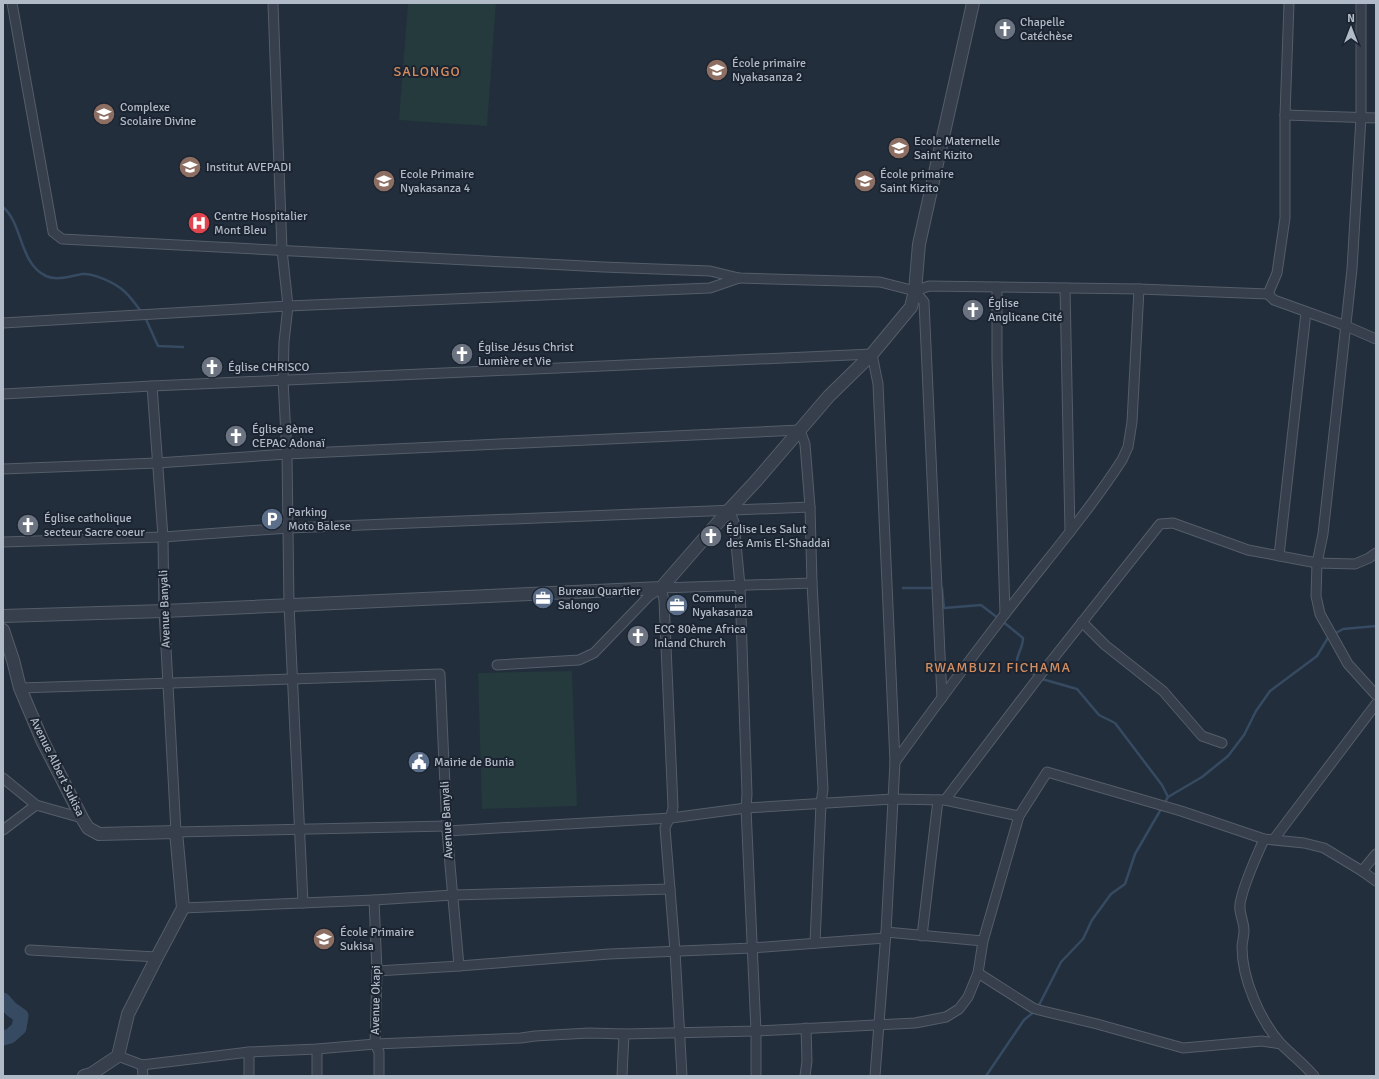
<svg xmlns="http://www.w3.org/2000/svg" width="1379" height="1079" viewBox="0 0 1379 1079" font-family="Signika,sans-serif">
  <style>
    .grass { fill: #243a3c }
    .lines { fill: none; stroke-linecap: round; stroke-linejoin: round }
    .stream { stroke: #364a62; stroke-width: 2.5 }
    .river { stroke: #364a62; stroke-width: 15 }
    .minor-casing { stroke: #545d69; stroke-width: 11 }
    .tertiary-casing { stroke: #545d69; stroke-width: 14 }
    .minor { stroke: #363f4b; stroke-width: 9 }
    .tertiary { stroke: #363f4b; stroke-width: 12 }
    .labels { text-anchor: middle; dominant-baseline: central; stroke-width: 4; stroke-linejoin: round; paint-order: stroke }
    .poi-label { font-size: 12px; fill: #b1bac7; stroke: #1b2430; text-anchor: start }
    .street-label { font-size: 12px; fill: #b1bac7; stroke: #1b2430 }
    .quarter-label { font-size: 14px; letter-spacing: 1px; fill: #d48d5f; stroke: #1b2430 }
  </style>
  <rect width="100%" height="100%" fill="#222e3b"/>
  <!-- grass -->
  <g class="grass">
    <polygon points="408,3 496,3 487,126 399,120"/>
    <polygon points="572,671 577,806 482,809 478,673"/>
  </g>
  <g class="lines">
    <!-- stream -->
    <g class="stream">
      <path d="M3 207C23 224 19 263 46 276 57 281 70 276 82 274 94 273 115 283 124 291 130 296 135 304 140 310"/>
      <polyline points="145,317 158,346 183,347"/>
      <polyline points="903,588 934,588"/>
      <polyline points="942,588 944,608 981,605 998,618"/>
      <path d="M1002 621 1023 638C1023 650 1015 655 1017 665L1042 679 1077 689 1099 715 1115 723 1162 785 1168 797"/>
      <polyline points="1334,634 1343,629 1376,626"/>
      <polyline points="1038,1007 1061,962 1083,939 1092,920 1111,894 1125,884 1135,854 1168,797 1202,777 1228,756 1244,735 1256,711 1270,691 1317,656 1329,636"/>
      <polyline points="986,1076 1024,1020 1035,1011"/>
    </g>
    <!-- river -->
    <polyline class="river" points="3,1000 11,1009 21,1016 19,1028 10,1036 3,1038"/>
    <!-- minor casing -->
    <g class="minor-casing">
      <g id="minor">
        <polyline points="12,3 53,232 62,239 603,267 710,271 739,278 880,282 915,291 929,286 997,287 1139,289 1268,294 1277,273 1285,218 1285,115 1289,3"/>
        <polyline points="273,3 282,250 288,306 284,342 283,380 287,454 289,605 303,903"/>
        <polyline points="1361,3 1361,117 1352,269 1323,534 1317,563 1316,596 1320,614 1348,664 1376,695"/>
        <polyline points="1285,115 1376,118"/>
        <polyline points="997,287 997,359 1005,614"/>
        <polyline points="1065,288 1070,532"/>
        <polyline points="915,291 924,302 942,698"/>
        <polyline points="1268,294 1274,300 1346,326 1376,339"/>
        <polyline points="3,323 288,306 710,288 739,278"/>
        <polyline points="152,386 163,537 164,611 176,832 447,826"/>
        <polyline points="3,394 152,386 872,354 878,384 895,762 886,932 875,1076"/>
        <polyline points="3,469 157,463 287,454 800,430 805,444 810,507 812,583 823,789 821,803 815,943"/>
        <polyline points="729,510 734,522 740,586 747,794 746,808 756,1031 756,1076"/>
        <polyline points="3,542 163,537 289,528 810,507"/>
        <polyline points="1279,556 1306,312"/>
        <path d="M661 588 664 600 673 807C672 816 668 820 665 828L675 951 682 1076"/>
        <polyline points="1082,622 1105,645 1163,691 1202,736 1222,743"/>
        <polyline points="497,665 579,660 594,653 649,596 661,588 812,583"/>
        <polyline points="20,688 440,674 447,831 459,966"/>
        <path d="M895 762C931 712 968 662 1005 614 1044 563 1087 514 1122 460L1128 447 1132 422 1139 289"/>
        <polyline points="3,778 36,805 82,818"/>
        <polyline points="945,800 1041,674 1160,524 1173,523 1248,550 1317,563 1355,564 1369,558 1376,553"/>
        <polyline points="3,830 36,805"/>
        <polyline points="447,831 671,818 746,808 893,799 945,800 1019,816 1047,772 1181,811 1264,839 1304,843 1324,848 1362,871 1376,881"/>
        <path d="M1264 839C1256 858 1246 878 1241 899 1237 912 1244 919 1244 931 1244 937 1242 942 1242 947 1242 979 1260 1020 1281 1044 1292 1055 1304 1064 1314 1076"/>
        <polyline points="1274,839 1376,704"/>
        <polyline points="1362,871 1376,854"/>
        <polyline points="374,900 377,971 375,1044 379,1052 379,1076"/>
        <polyline points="183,908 374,900 453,895 670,889"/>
        <polyline points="886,932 983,941"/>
        <polyline points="922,936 938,800"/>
        <polyline points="30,950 157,957"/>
        <polyline points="377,971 459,966 609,954 752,948 885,938"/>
        <polyline points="978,973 1033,1008 1039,1010 1097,1024 1183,1048 1262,1041 1281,1044"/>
        <polyline points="317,1049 317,1076"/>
        <polyline points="118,1056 142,1065 249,1052 317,1049 375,1044 521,1038 535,1036 589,1033 624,1034 756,1031 915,1023 946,1017 959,1009 968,997 978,973 983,941 1019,816"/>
        <polyline points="142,1065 143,1076"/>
        <polyline points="249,1076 249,1052"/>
        <polyline points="622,1076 624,1034"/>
        <polyline points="805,1076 807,1061 806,1028"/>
      </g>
    </g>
    <!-- tertiary casing -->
    <g class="tertiary-casing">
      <g id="tertiary">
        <polyline points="3,616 164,611 661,588 729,510 756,481 829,396 872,354 911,307 915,291 919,244 973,3"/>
        <polyline points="3,630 13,660 20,688 42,740 82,818 88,828 99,834 176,832 183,908 157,957 128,1014 118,1056 91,1074 84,1076"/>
      </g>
    </g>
    <!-- minor -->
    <use href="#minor" class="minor"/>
    <!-- tertiary -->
    <use href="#tertiary" class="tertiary"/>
  </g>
  <!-- icons -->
  <defs>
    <g id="church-disc" transform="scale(1.15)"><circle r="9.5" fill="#6b7280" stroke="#1b2430"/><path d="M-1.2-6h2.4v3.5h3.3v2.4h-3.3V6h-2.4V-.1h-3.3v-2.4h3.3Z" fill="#fff"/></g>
    <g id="school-disc" transform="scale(1.15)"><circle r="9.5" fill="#8d6e63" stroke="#1b2430"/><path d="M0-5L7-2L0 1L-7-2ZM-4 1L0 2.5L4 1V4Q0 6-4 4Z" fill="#fff"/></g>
    <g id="hospital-disc" transform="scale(1.15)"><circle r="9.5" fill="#e0444e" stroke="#1b2430"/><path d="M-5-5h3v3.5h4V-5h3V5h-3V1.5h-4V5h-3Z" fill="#fff"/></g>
    <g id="parking-disc" transform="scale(1.15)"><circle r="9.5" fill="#5c6f8a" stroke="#1b2430"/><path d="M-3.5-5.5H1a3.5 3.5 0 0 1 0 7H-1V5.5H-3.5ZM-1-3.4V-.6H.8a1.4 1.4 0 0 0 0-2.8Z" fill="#fff"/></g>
    <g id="office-disc" transform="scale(1.15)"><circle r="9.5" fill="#5c6f8a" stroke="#1b2430"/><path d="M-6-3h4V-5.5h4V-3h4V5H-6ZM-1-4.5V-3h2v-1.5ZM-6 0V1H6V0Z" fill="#fff"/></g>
    <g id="civic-disc" transform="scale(1.15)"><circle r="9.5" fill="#5c6f8a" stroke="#1b2430"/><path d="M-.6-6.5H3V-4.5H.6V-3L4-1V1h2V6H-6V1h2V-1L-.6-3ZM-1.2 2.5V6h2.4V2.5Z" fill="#fff"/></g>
  </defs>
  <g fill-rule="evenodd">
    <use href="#church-disc" x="1005" y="29"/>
    <use href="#school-disc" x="717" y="70"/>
    <use href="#school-disc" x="104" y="114"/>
    <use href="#school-disc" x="899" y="148"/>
    <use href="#school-disc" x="190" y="167"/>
    <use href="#school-disc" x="384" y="181"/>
    <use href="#school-disc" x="865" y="181"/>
    <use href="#hospital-disc" x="199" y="223"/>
    <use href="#church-disc" x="973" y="310"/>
    <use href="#church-disc" x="462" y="354"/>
    <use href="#church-disc" x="212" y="367"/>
    <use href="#church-disc" x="236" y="436"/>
    <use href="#parking-disc" x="272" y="519"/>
    <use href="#church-disc" x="28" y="525"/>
    <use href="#church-disc" x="711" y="536"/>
    <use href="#office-disc" x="543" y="598"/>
    <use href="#office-disc" x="677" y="605"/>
    <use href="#church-disc" x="638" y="636"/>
    <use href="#civic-disc" x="419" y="762"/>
    <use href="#school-disc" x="324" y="939"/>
  </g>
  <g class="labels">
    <!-- poi labels -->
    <g class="poi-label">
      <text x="1020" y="22">Chapelle<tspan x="1020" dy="14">Catéchèse</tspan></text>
      <text x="732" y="63">École primaire<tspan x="732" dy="14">Nyakasanza 2</tspan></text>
      <text x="120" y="107">Complexe<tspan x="120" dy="14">Scolaire Divine</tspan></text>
      <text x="914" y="141">Ecole Maternelle<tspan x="914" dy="14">Saint Kizito</tspan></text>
      <text x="206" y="167">Institut AVEPADI</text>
      <text x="400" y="174">Ecole Primaire<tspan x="400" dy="14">Nyakasanza 4</tspan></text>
      <text x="880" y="174">École primaire<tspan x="880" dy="14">Saint Kizito</tspan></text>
      <text x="214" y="216">Centre Hospitalier<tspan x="214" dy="14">Mont Bleu</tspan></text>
      <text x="988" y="303">Église<tspan x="988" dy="14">Anglicane Cité</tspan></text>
      <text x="478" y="347">Église Jésus Christ<tspan x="478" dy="14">Lumière et Vie</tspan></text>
      <text x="228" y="367">Église CHRISCO</text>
      <text x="252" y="429">Église 8ème<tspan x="252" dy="14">CEPAC Adonaï</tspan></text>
      <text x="288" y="512">Parking<tspan x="288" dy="14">Moto Balese</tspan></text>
      <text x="44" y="518">Église catholique<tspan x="44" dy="14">secteur Sacre coeur</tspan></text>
      <text x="726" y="529">Église Les Salut<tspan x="726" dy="14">des Amis El-Shaddai</tspan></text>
      <text x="558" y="591">Bureau Quartier<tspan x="558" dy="14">Salongo</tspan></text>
      <text x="692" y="598">Commune<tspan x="692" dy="14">Nyakasanza</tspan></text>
      <text x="654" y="629">ECC 80ème Africa<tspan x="654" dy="14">Inland Church</tspan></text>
      <text x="434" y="762">Mairie de Bunia</text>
      <text x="340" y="932">École Primaire<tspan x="340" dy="14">Sukisa</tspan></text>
    </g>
    <!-- street labels -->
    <g class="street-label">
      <text transform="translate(165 609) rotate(-92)">Avenue Banyali</text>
      <text transform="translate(57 767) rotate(64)">Avenue Albert Sukisa</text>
      <text transform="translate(447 820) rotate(-93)">Avenue Banyali</text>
      <text transform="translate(376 1000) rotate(-89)">Avenue Okapi</text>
    </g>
    <!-- quarter labels -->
    <g class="quarter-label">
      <text x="427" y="71">SALONGO</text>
      <text x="998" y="667">RWAMBUZI FICHAMA</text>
    </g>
  </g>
  <!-- border -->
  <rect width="1379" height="1079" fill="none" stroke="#b1bac7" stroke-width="8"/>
  <!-- north arrow -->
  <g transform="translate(1351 28)" stroke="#1b2430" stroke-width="3" paint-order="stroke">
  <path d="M0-3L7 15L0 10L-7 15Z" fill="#b1bac7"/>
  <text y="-6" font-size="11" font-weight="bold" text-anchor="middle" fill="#b1bac7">N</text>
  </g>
</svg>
